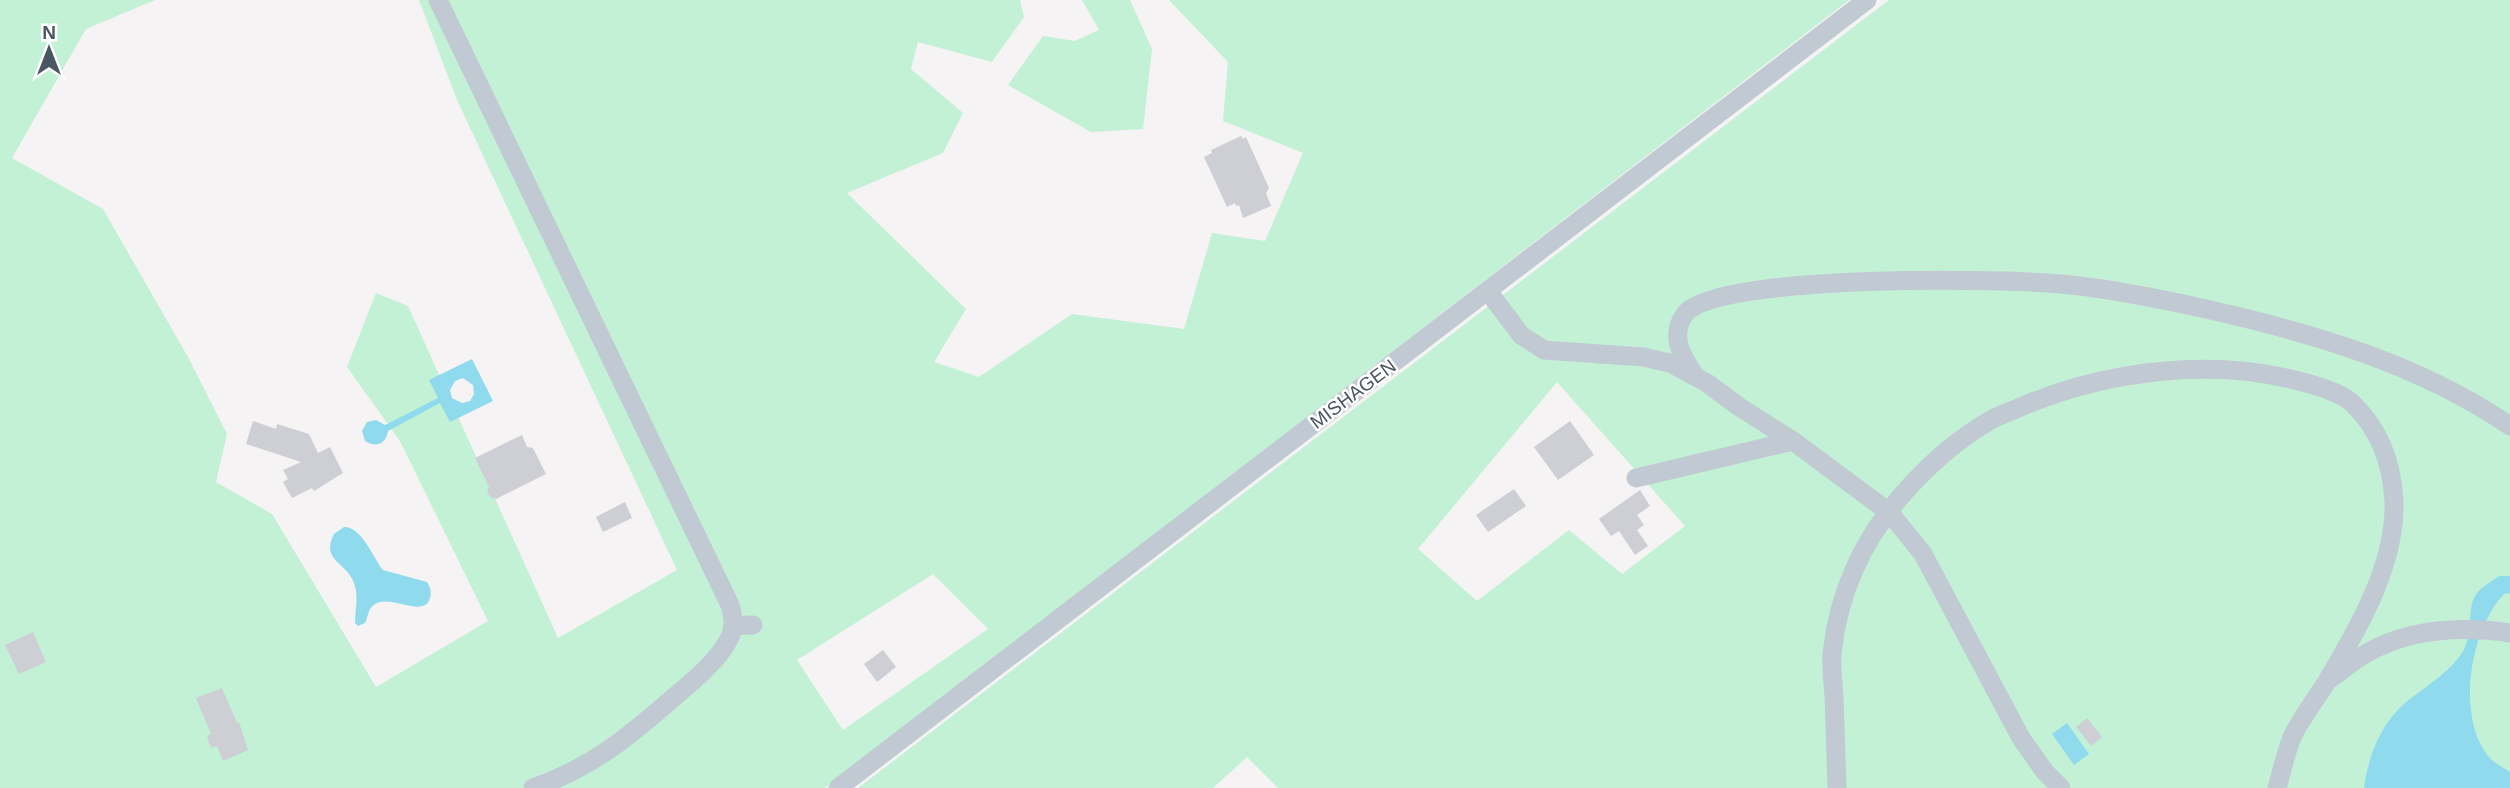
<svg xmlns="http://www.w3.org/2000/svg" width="2510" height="788" viewBox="0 0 2510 788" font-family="Helvetica,sans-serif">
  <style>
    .green { fill: #c3f1d5; fill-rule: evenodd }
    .water { fill: #90daee; fill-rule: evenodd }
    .building { fill: #cdcfd5 }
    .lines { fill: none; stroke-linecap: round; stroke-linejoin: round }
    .minor { stroke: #c1cad2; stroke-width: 19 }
    .labels { text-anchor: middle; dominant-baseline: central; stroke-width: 5; stroke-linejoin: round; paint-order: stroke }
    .street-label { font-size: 19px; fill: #4a5661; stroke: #fff }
  </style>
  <rect width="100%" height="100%" fill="#f5f3f3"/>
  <!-- green -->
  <g class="green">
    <path d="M0 0H155L86 29 12 158 103 209 188 357 227 434 216 482 272 514 376 687 488 621 400 441 347 367 376 293 408 306 558 638 677 570 457 100 419 0H1020L1024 17 992 62 918 42 911 69 963 113 943 153 847 193 966 309 934 362 979 377 1072 314 1184 329 1212 233 1265 241 1303 153 1223 121 1228 62 1169 0H1849L825 788H0ZM933 574 988 629 843 730 797 660Z"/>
    <polygon points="1082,0 1130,0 1152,49 1143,129 1091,132 1008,85 1043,36 1075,41 1099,30"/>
    <path d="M1889 0H2510V788H1278L1247 757 1213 788H858ZM1557 382 1685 526 1622 574 1569 530 1477 601 1418 549Z"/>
  </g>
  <!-- water -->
  <g class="water">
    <path d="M472 359 493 401 450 422 440 403 388 431C386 444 376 448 365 441L362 431 367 422 376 420 385 425 438 398 429 380ZM463 378 473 385 474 394 470 401 462 403 452 398 450 390 455 381Z"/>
    <path d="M344 527C362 527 372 556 383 570L427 582C430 587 432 592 430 598 424 619 391 594 375 604 368 608 368 617 365 623L358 626 355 623C355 609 359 596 354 583 347 562 320 561 334 534Z"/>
    <path d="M2499 576H2510V593L2504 594C2470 629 2456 716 2488 756 2494 763 2502 767 2510 772V788H2364C2369 752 2383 718 2414 696 2430 684 2450 671 2462 653 2473 637 2467 610 2475 596 2480 587 2491 582 2499 576Z"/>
    <polygon points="2067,723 2089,754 2074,765 2052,734"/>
  </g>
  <!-- building -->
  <g class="building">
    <polygon points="1241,136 1243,139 1246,137 1269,188 1266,193 1271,206 1243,218 1239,205 1236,206 1235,203 1227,207 1204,157 1212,153 1211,150"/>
    <polygon points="253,421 276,429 277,424 309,434 318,453 330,447 343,473 314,491 312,488 292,498 283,482 288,479 283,470 301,462 246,444"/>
    <polygon points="1570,421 1594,455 1558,480 1534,447"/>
    <polygon points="522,435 527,447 533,448 546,474 496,499 490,497 487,491 489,487 475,458"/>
    <polygon points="1514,489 1526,506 1488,532 1476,515"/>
    <polygon points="1640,490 1650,506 1637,515 1644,525 1637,530 1648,546 1635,555 1619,531 1611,536 1599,519"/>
    <polygon points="625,502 632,518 603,532 596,517"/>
    <polygon points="33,632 46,662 19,674 5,645"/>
    <polygon points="883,650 896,667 877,682 864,664"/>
    <polygon points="222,688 237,723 239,722 248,750 223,761 217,746 211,748 207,736 211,734 196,698"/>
    <polygon points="2087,718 2102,737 2091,746 2076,727"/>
  </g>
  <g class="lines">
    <!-- minor -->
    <g class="minor">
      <path d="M438 0 730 605C733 616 735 626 730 637 720 658 698 677 680 692 632 734 594 767 533 788"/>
      <polyline points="1488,291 1521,335 1544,350 1643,357 1670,363 1707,383 1738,406 1793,441"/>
      <path d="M1695 376C1682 356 1669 336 1685 314 1717 273 2014 278 2071 285 2117 290 2161 299 2206 309 2313 333 2419 364 2510 426"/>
      <polyline points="1636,478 1793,441 1890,513 1923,554 2021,738 2045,772 2061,788"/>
      <polyline points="733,626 753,625"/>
      <path d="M2331 678C2343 670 2354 660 2367 653 2411 628 2461 626 2510 633"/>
      <polyline points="838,788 1867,0"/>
      <path d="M1837 788C1836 757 1835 726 1834 696 1833 682 1831 667 1832 653 1835 625 1843 595 1854 570 1879 511 1935 453 1989 421 1999 415 2012 411 2023 406 2109 370 2215 357 2306 383 2320 387 2339 392 2351 402 2379 428 2392 463 2394 501 2396 565 2358 629 2326 683 2315 700 2302 717 2293 735 2286 751 2282 771 2277 788"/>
    </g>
  </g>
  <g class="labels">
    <!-- street labels -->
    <g class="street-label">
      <text transform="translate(1353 394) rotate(-37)">MISHAGEN</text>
    </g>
  </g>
  <!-- north arrow -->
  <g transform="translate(49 49)" stroke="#ffffff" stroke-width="5" paint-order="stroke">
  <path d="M0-5L12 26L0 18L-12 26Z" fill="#4a5661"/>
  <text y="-10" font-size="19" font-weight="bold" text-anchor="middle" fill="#4a5661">N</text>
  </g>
</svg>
